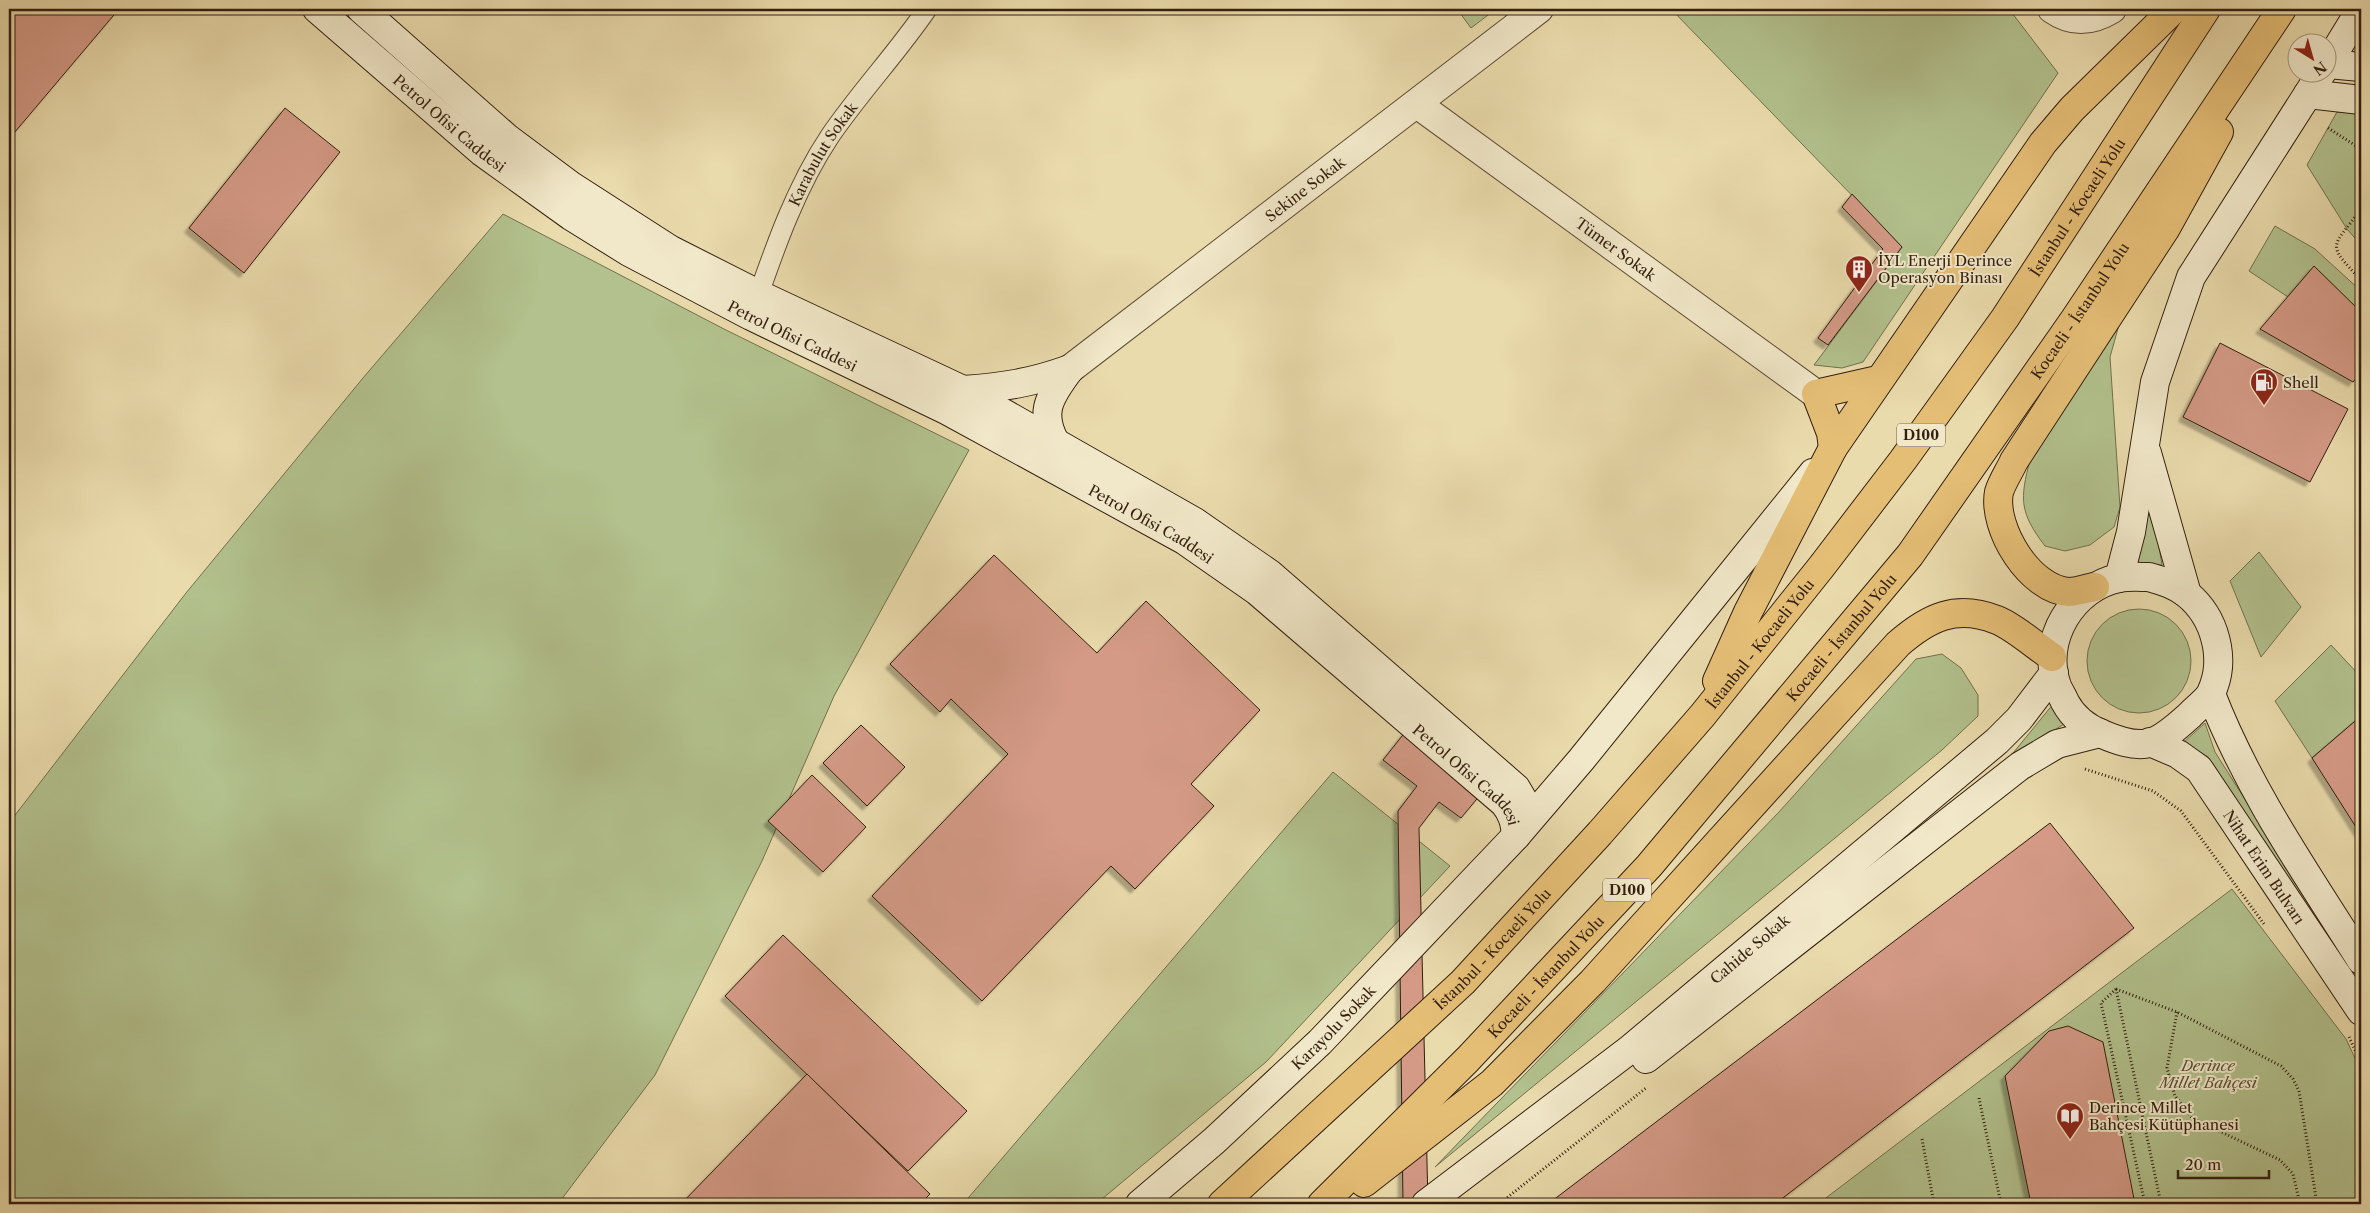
<svg xmlns="http://www.w3.org/2000/svg" width="2370" height="1213" viewBox="0 0 2370 1213" font-family="'Libre Caslon Text',serif">
  <style>
    .green { fill: #b2c18d; stroke: #72704e }
    .building { fill: #d49a86; stroke: #331f0f; filter: url(#shadow) }
    .lines { fill: none; stroke-linecap: round; stroke-linejoin: round }
    .lane-casing { stroke: #614e36; stroke-width: 21 }
    .street-casing { stroke: #614e36; stroke-width: 30 }
    .secondary-casing { stroke: #331f0f; stroke-width: 30 }
    .highway-casing { stroke: #331f0f; stroke-width: 30 }
    .path { stroke: #331f0f; stroke-width: 3; stroke-dasharray: 1 2.5; stroke-linecap: butt }
    .lane { stroke: #f1e8c9; stroke-width: 19 }
    .street { stroke: #f1e8c9; stroke-width: 28 }
    .secondary { stroke: #f1e8c9; stroke-width: 28 }
    .highway { stroke: #e5be76; stroke-width: 28 }
    .labels { text-anchor: middle; dominant-baseline: central; stroke-width: 4; stroke-linejoin: round; paint-order: stroke }
    .shield { fill: #f1e8c9; stroke: #6c5b47; stroke-width: 1 }
    .shield-label { font-size: 14px; font-weight: bold; fill: #331f0f }
    .street-label { font-size: 15px; fill: #331f0f; stroke: #f1e8c9 }
    .poi-label { font-size: 15px; fill: #331f0f; stroke: #f1e8c9; text-anchor: start }
    .park-label { font-size: 15px; font-style: italic; fill: #595035; stroke: #f1e8c9 }
  </style>
  <defs>
    <filter id="shadow"><feDropShadow dx="-4.5" dy="4.5" stdDeviation="1" flood-color="#0004"/></filter>
  </defs>
  <rect width="100%" height="100%" fill="#eadbac"/>
  <filter id="stains"><feTurbulence type="fractalNoise" baseFrequency=".004" numOctaves="4"/><feColorMatrix values="0 0 0 0 .2 0 0 0 0 .09 0 0 0 0 .02 0 0 0 .5 -.17"/></filter>
  <radialGradient id="worn" r=".72"><stop offset=".6" stop-color="#630" stop-opacity="0"/><stop offset="1" stop-color="#630" stop-opacity=".3"/></radialGradient>
  <!-- green -->
  <g class="green">
    <polygon points="1457,9 1496,9 1471,28"/>
    <polygon points="1671,9 2009,9 2058,73 1863,362 1842,368 1814,365 1902,247"/>
    <polygon points="2337,112 2361,113 2361,245 2347,229 2307,165"/>
    <polygon points="503,214 724,329 969,450 834,696 762,861 655,1075 558,1204 9,1204 9,823 186,593 363,378"/>
    <polygon points="2275,226 2315,249 2361,291 2361,312 2314,266 2288,297 2249,271"/>
    <path d="M2119 325 2110 357 2120 507 2114 527 2090 545 2065 551 2045 546C2019 512 2020 499 2030 460Z"/>
    <polygon points="2149,486 2162,565 2138,564"/>
    <polygon points="2259,552 2301,607 2261,657 2230,581"/>
    <circle cx="2139" cy="661" r="52"/>
    <polygon points="2331,645 2361,677 2361,716 2312,758 2275,701"/>
    <polygon points="1942,654 1961,668 1978,695 1978,716 1942,750 1435,1167 1779,812 1916,659"/>
    <polygon points="2054,703 2069,721 2009,758"/>
    <polygon points="2205,723 2215,752 2348,962 2343,964 2208,757 2184,742"/>
    <polygon points="1333,772 1450,866 1266,1062 1096,1204 963,1204"/>
    <polygon points="2232,889 2346,1039 2361,1071 2361,1204 1818,1204"/>
  </g>
  <!-- building -->
  <g class="building">
    <polygon points="9,9 119,9 9,139"/>
    <polygon points="285,108 340,152 244,273 189,228"/>
    <polygon points="1852,194 1902,247 1828,345 1818,338 1883,249 1842,207"/>
    <polygon points="2314,266 2361,312 2361,372 2353,382 2260,329"/>
    <polygon points="2220,343 2348,409 2310,482 2183,417"/>
    <polygon points="994,555 1097,653 1146,601 1260,710 1191,784 1214,806 1135,889 1111,866 982,1001 872,896 1008,754 951,699 940,712 890,664"/>
    <polygon points="2361,716 2361,835 2312,758"/>
    <polygon points="861,725 905,767 867,806 823,763"/>
    <polygon points="1406,731 1481,794 1461,818 1439,802 1419,828 1428,1204 1403,1204 1398,811 1417,786 1383,760"/>
    <polygon points="812,775 866,827 823,872 768,821"/>
    <polygon points="2050,823 2134,928 1775,1204 1548,1204"/>
    <polygon points="783,935 967,1111 908,1171 725,996"/>
    <polygon points="2068,1026 2103,1042 2135,1204 2031,1204 2005,1076 2049,1031"/>
    <polygon points="807,1074 930,1194 920,1204 681,1204"/>
  </g>
  <g class="lines">
    <!-- lane casing -->
    <g class="lane-casing">
      <g id="lane">
        <path id="s1" d="M755 305C775 247 796 187 830 136 860 92 897 53 927 9"/>
      </g>
    </g>
    <!-- street casing -->
    <g class="street-casing">
      <g id="street">
        <path d="M2052 9C2072 23 2091 22 2112 9"/>
        <path id="s2" d="M1417 104 1816 394"/>
        <path id="s3" d="M1070 369 1539 9"/>
      </g>
    </g>
    <!-- secondary casing -->
    <g class="secondary-casing">
      <g id="secondary">
        <path id="s4" d="M317 9 482 152 571 216 629 252 751 316 948 411 1184 540 1257 591 1504 803C1513 814 1515 823 1516 836"/>
        <polyline points="361,9 507,138 570,185 671,250 758,294 963,390 1195,522 1270,574 1516,788 1526,805 1524,823"/>
        <polyline points="2328,63 2361,9"/>
        <polyline points="2328,64 2361,67"/>
        <polyline points="2308,94 2361,100"/>
        <path d="M963 390C1004 387 1031 383 1070 369"/>
        <path d="M1060 450C1037 415 1048 398 1070 369"/>
        <polyline points="2147,453 2187,594"/>
        <path d="M2149 577C2163 581 2176 585 2187 594 2215 617 2227 659 2211 693 2207 701 2196 708 2190 715 2180 724 2164 739 2150 743 2134 747 2116 740 2102 734 2087 728 2073 717 2065 702 2063 697 2059 691 2057 686 2040 640 2073 587 2119 578 2129 576 2140 577 2149 577Z"/>
        <polyline points="2119,578 2131,532 2155,382 2191,277 2322,72"/>
        <path d="M2211 694C2248 790 2307 874 2361 960"/>
        <path id="s5" d="M2150 742 2178 754 2199 769 2361 1011"/>
        <polyline points="1646,1059 2020,766 2057,744 2100,733"/>
        <path id="s6" d="M1140 1204 1214 1141 1320 1042 1516 836 1581 760 1813 473"/>
        <path id="s7" d="M1426 1204 1629 1050 1997 741 2019 719 2054 673"/>
      </g>
    </g>
    <!-- highway casing -->
    <g class="highway-casing">
      <g id="highway">
        <polyline points="1833,448 1831,433 1816,394 1878,380"/>
        <path d="M2095 587C2087 588 2077 592 2069 592 2030 590 1992 528 1999 492 2002 482 2010 470 2014 461L2166 228 2219 132"/>
        <polyline points="1717,681 1748,612 1833,448 2043,143 2072,109 2174,9"/>
        <path d="M1364 1183 1492 1083 1593 981 1898 644C1929 617 1956 604 1997 620 2013 626 2037 647 2052 657"/>
        <path id="s8" d="M1222 1204 1463 982 1600 833 1702 716 1822 566 1903 460 2005 318 2206 9"/>
        <path id="s9" d="M1322 1204 1468 1059 1649 866 1910 555 2074 320 2282 9"/>
      </g>
    </g>
    <!-- path -->
    <g class="path">
      <polyline points="2328,128 2361,149"/>
      <path d="M2361 209C2332 249 2325 242 2361 280"/>
      <polyline points="2085,769 2153,791 2181,811 2264,924"/>
      <polyline points="2116,989 2177,1012 2281,1066 2293,1079 2299,1091 2317,1204"/>
      <polyline points="2116,989 2101,1003 2145,1204"/>
      <polyline points="2116,989 2161,1204"/>
      <polyline points="2177,1012 2167,1068 2175,1096 2192,1118 2280,1160 2293,1174 2300,1204"/>
      <polyline points="2349,1037 2361,1063"/>
      <polyline points="1979,1098 2001,1204"/>
      <polyline points="1922,1139 1934,1204"/>
      <polyline points="1849,1202 1850,1204"/>
      <polyline points="1499,1204 1646,1088"/>
    </g>
    <!-- lane -->
    <use href="#lane" class="lane"/>
    <!-- street -->
    <use href="#street" class="street"/>
    <!-- secondary -->
    <use href="#secondary" class="secondary"/>
    <!-- highway -->
    <use href="#highway" class="highway"/>
  </g>
  <!-- icons -->
  <defs>
    <g id="building-pin" transform="scale(1.4375)"><path d="M0 17L-7.5 6A9.5 9.5 0 1 1 7.5 6Z" fill="#8f2418" stroke="#f1e8c9"/><path d="M-4-6H4V6H1V3H-1V6H-4ZM-2.5-4.3h1.7v1.8h-1.7ZM.8-4.3h1.7v1.8H.8ZM-2.5-1h1.7V.8h-1.7ZM.8-1h1.7V.8H.8Z" fill="#fff"/></g>
    <g id="fuel-pin" transform="scale(1.4375)"><path d="M0 17L-7.5 6A9.5 9.5 0 1 1 7.5 6Z" fill="#8f2418" stroke="#f1e8c9"/><path d="M-5.5-6h7V0h2V4h1.3V-2.5L3-4.5l.8-.8L6-3V5H2.5V1h-1V6h-7ZM-4.2-4.7v3.2H.2V-4.7Z" fill="#fff"/></g>
    <g id="library-pin" transform="scale(1.4375)"><path d="M0 17L-7.5 6A9.5 9.5 0 1 1 7.5 6Z" fill="#8f2418" stroke="#f1e8c9"/><path d="M-6-4Q-3-5.5-.7-3.5V5Q-3 3-6 4ZM6-4Q3-5.5 .7-3.5V5Q3 3 6 4Z" fill="#fff"/></g>
  </defs>
  <g fill-rule="evenodd">
    <use href="#building-pin" x="1859" y="269"/>
    <use href="#fuel-pin" x="2264" y="382"/>
    <use href="#library-pin" x="2070" y="1116"/>
  </g>
  <g class="labels">
    <!-- shield labels -->
    <g class="shield">
      <rect x="1897" y="423.5" width="48" height="23" rx="4"/>
      <rect x="1603" y="878.5" width="48" height="23" rx="4"/>
    </g>
    <g class="shield-label">
      <text x="1921" y="435">D100</text>
      <text x="1627" y="890">D100</text>
    </g>
    <!-- street labels -->
    <g class="street-label">
      <text stroke="none"><textPath href="#s4" startOffset="175">Petrol Ofisi Caddesi</textPath></text>
      <text stroke="none"><textPath href="#s1" startOffset="166">Karabulut Sokak</textPath></text>
      <text stroke="none"><textPath href="#s3" startOffset="296">Sekine Sokak</textPath></text>
      <text stroke="none"><textPath href="#s8" startOffset="1318">İstanbul - Kocaeli Yolu</textPath></text>
      <text stroke="none"><textPath href="#s2" startOffset="246">Tümer Sokak</textPath></text>
      <text stroke="none"><textPath href="#s9" startOffset="1174">Kocaeli - İstanbul Yolu</textPath></text>
      <text stroke="none"><textPath href="#s4" startOffset="580">Petrol Ofisi Caddesi</textPath></text>
      <text stroke="none"><textPath href="#s4" startOffset="985">Petrol Ofisi Caddesi</textPath></text>
      <text stroke="none"><textPath href="#s9" startOffset="769">Kocaeli - İstanbul Yolu</textPath></text>
      <text stroke="none"><textPath href="#s8" startOffset="778">İstanbul - Kocaeli Yolu</textPath></text>
      <text stroke="none"><textPath href="#s4" startOffset="1390">Petrol Ofisi Caddesi</textPath></text>
      <text stroke="none"><textPath href="#s5" startOffset="174">Nihat Erim Bulvarı</textPath></text>
      <text stroke="none"><textPath href="#s8" startOffset="372">İstanbul - Kocaeli Yolu</textPath></text>
      <text stroke="none"><textPath href="#s7" startOffset="412">Cahide Sokak</textPath></text>
      <text stroke="none"><textPath href="#s9" startOffset="319">Kocaeli - İstanbul Yolu</textPath></text>
      <text stroke="none"><textPath href="#s6" startOffset="262">Karayolu Sokak</textPath></text>
    </g>
    <!-- poi labels -->
    <g class="poi-label">
      <text x="1878" y="260">İYL Enerji Derince<tspan x="1878" dy="17">Operasyon Binası</tspan></text>
      <text x="2283" y="382">Shell</text>
      <text x="2089" y="1107">Derince Millet<tspan x="2089" dy="17">Bahçesi Kütüphanesi</tspan></text>
    </g>
    <!-- park labels -->
    <g class="park-label">
      <text x="2208" y="1065">Derince<tspan x="2208" dy="17">Millet Bahçesi</tspan></text>
    </g>
  </g>
  <!-- margin -->
  <rect width="2370" height="1213" fill="none" stroke="#eadbac" stroke-width="30"/>
  <rect x="10" y="10" width="2350" height="1193" fill="none" stroke="#331f0f" stroke-width="2.5"/>
  <rect x="15" y="15" width="2340" height="1183" fill="none" stroke="#331f0f"/>
  <!-- north arrow -->
  <g transform="translate(2312 58) rotate(143)"><circle r="24" fill="#f1e8c9" stroke="#a5987f"/>
  <path d="M0-4L9 19L0 12L-9 19Z" fill="#8f2418"/>
  <text y="-8" font-size="14" font-weight="bold" text-anchor="middle" fill="#331f0f">N</text>
  </g>
  <!-- scale -->
  <path d="M2178 1170v8h91v-8" fill="none" stroke="#331f0f" stroke-width="2.5"/>
  <text x="2185" y="1170" font-size="15" fill="#331f0f" stroke="#f1e8c9" stroke-width="4" paint-order="stroke">20 m</text>
  <rect width="100%" height="100%" filter="url(#stains)"/>
  <rect width="100%" height="100%" fill="url(#worn)"/>
</svg>
